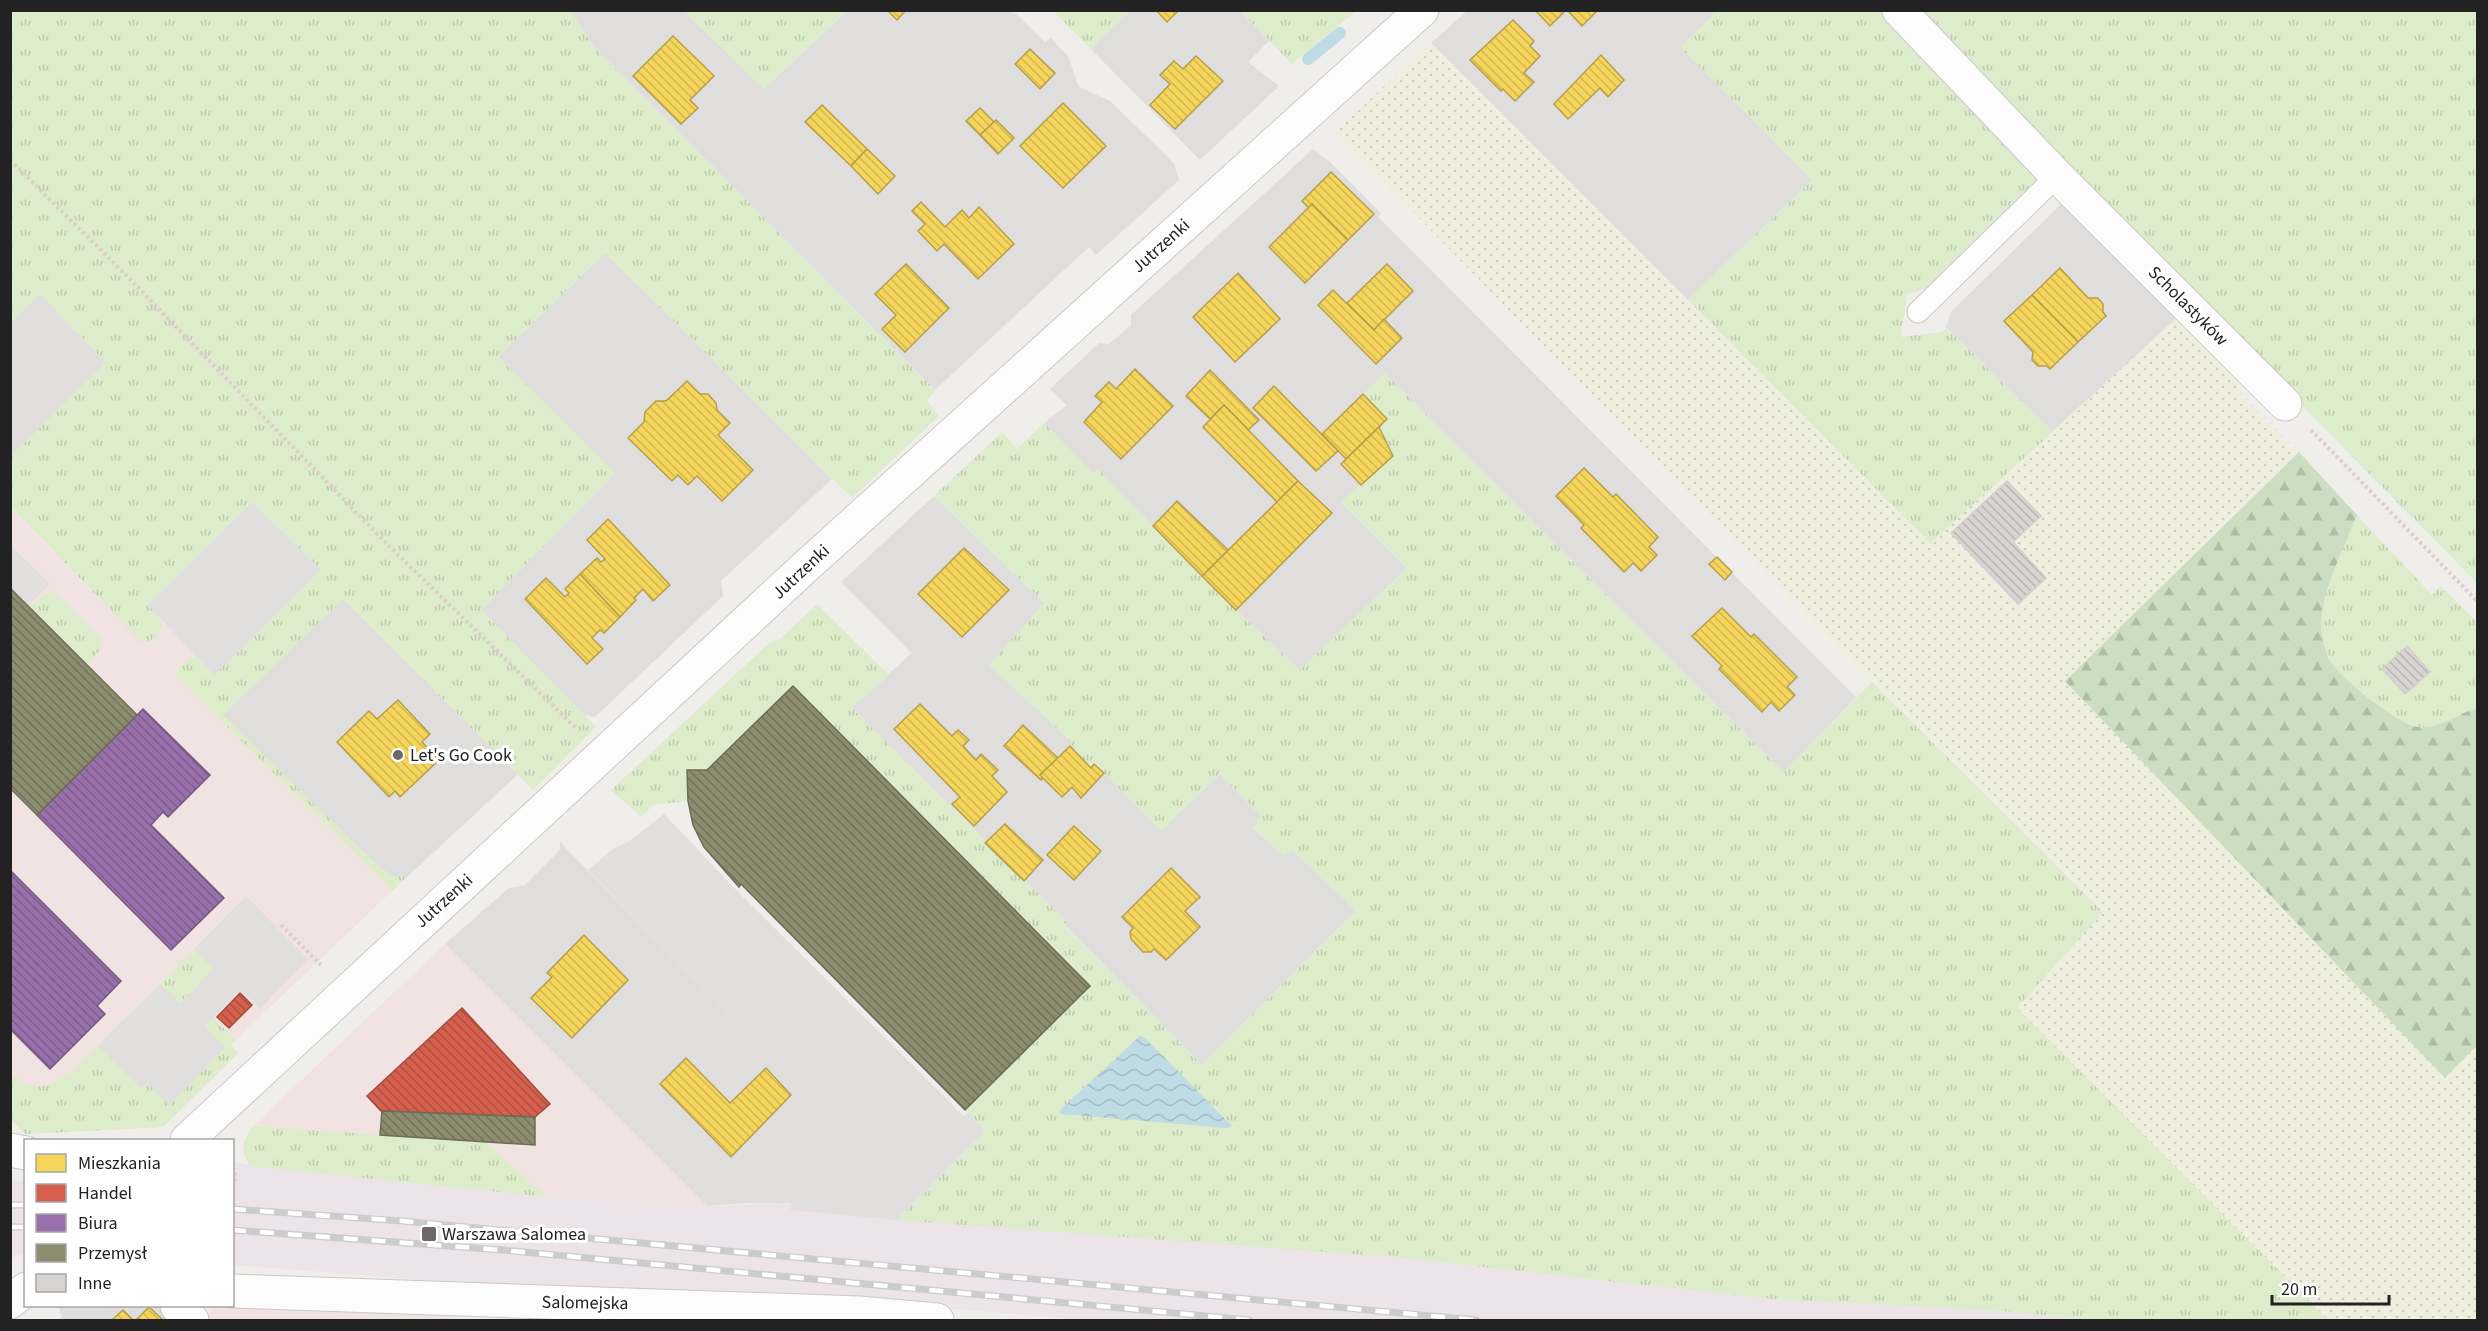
<svg xmlns="http://www.w3.org/2000/svg" width="2488" height="1331" viewBox="0 0 2488 1331" font-family="'Source Sans 3',sans-serif">
  <style>
    .residential { fill: #dfdedc }
    .commercial { fill: #f1e3e1 }
    .railway { fill: #ede4e9 }
    .farmland { fill: url(#farmland-dots) }
    .grass { fill: url(#grass-tufts) }
    .forest { fill: url(#forest-firs) }
    .parking { fill: #e0dfde }
    .water { fill: url(#water-waves) }
    .homes { fill: url(#homes-back-hatch); stroke: #b69f4b; stroke-width: 1.5 }
    .shops { fill: url(#shops-back-hatch); stroke: #a04d40; stroke-width: 1.5 }
    .offices { fill: url(#offices-back-hatch); stroke: #755982; stroke-width: 1.5 }
    .industry { fill: url(#industry-back-hatch); stroke: #6c6c57; stroke-width: 1.5 }
    .lines { fill: none; stroke-linecap: round; stroke-linejoin: round }
    .stream { stroke: #bfdbe3; stroke-width: 12 }
    .building { fill: url(#building-back-hatch); stroke: #d3d0cc; stroke-width: 1.5 }
    .service-casing { stroke: #c9c8c7; stroke-width: 23 }
    .minor-casing { stroke: #c9c8c7; stroke-width: 35 }
    .path { stroke: #dccecd; stroke-width: 4; stroke-dasharray: 3 3; stroke-linecap: butt }
    .service { stroke: #fdfcfc; stroke-width: 21 }
    .minor { stroke: #fdfcfc; stroke-width: 33 }
    .rail-casing { stroke: #ccc; stroke-width: 7 }
    .rail { stroke: #fff; stroke-width: 4.5; stroke-dasharray: 14; stroke-linecap: butt }
    .poi-dot { fill: #6a6968; stroke: #fff; stroke-width: 2 }
    .labels { text-anchor: middle; dominant-baseline: central; stroke-width: 6; stroke-linejoin: round; paint-order: stroke }
    .street-label { font-size: 18px; fill: #222; stroke: #fff }
    .poi-label { font-size: 18px; fill: #222; stroke: #fff; text-anchor: start }
  </style>
  <defs>
    <pattern id="farmland-dots" width="8" height="8" patternUnits="userSpaceOnUse" patternTransform="scale(1.5)"><rect width="8" height="8" fill="#efefdf"/><path d="M2 2h.1M6 6h.1" fill="none" stroke="#cdcdbf" stroke-width="1.8" stroke-linecap="round"/></pattern>
    <pattern id="grass-tufts" width="24" height="20" patternUnits="userSpaceOnUse" patternTransform="scale(1.5)"><rect width="24" height="20" fill="#ddeccb"/><path d="M3 7l-1-3M5 7V3M7 7l1-3M15 17l-1-3M17 17v-4M19 17l1-3" fill="none" stroke="#bdcaae"/></pattern>
    <pattern id="forest-firs" width="22" height="20" patternUnits="userSpaceOnUse" patternTransform="scale(1.5)"><rect width="22" height="20" fill="#cbdec1"/><path d="M5 1l3.5 6h-7zM16 11l3.5 6h-7z" fill="#aebea6"/></pattern>
    <pattern id="water-waves" width="16" height="10" patternUnits="userSpaceOnUse" patternTransform="scale(1.5)"><rect width="16" height="10" fill="#bfdbe3"/><path d="M0 5q4-4 8 0t8 0" fill="none" stroke="#a4bcc2"/></pattern>
    <pattern id="homes-back-hatch" width="6" height="6" patternUnits="userSpaceOnUse" patternTransform="scale(1.5)"><rect width="6" height="6" fill="#f6d55c"/><path d="M-1 5l2 2M0 0l6 6M5-1l2 2" fill="none" stroke="#d3b750"/></pattern>
    <pattern id="shops-back-hatch" width="6" height="6" patternUnits="userSpaceOnUse" patternTransform="scale(1.5)"><rect width="6" height="6" fill="#d6604d"/><path d="M-1 5l2 2M0 0l6 6M5-1l2 2" fill="none" stroke="#ad4f40"/></pattern>
    <pattern id="offices-back-hatch" width="6" height="6" patternUnits="userSpaceOnUse" patternTransform="scale(1.5)"><rect width="6" height="6" fill="#9970ab"/><path d="M-1 5l2 2M0 0l6 6M5-1l2 2" fill="none" stroke="#7c5c8b"/></pattern>
    <pattern id="industry-back-hatch" width="6" height="6" patternUnits="userSpaceOnUse" patternTransform="scale(1.5)"><rect width="6" height="6" fill="#8c8c6e"/><path d="M-1 5l2 2M0 0l6 6M5-1l2 2" fill="none" stroke="#72725a"/></pattern>
    <pattern id="building-back-hatch" width="6" height="6" patternUnits="userSpaceOnUse" patternTransform="scale(1.5)"><rect width="6" height="6" fill="#d7d4d2"/><path d="M-1 5l2 2M0 0l6 6M5-1l2 2" fill="none" stroke="#b8b6b4"/></pattern>
  </defs>
  <rect width="100%" height="100%" fill="#f0eeeb"/>
  <!-- residential -->
  <g class="residential">
    <polygon points="1001,10 1015,13 1045,42 1051,38 1068,56 1079,87 1110,101 1174,163 1179,180 1096,255 1089,247 935,390 596,49 569,11 684,11 764,89 847,11"/>
    <polygon points="1130,11 1240,11 1269,41 1248,62 1279,86 1200,160 1091,49"/>
    <polygon points="1467,11 1717,11 1681,47 1812,180 1688,300 1431,43"/>
    <polygon points="1313,149 1329,161 1381,213 1378,217 1856,697 1784,773 1385,374 1387,419 1379,428 1393,456 1341,502 1407,568 1300,670 1236,610 1097,470 1094,474 1044,423 1067,405 1050,389 1099,343 1109,344 1131,325 1131,315"/>
    <polygon points="2065,200 2179,316 2053,432 1946,327 1951,312"/>
    <polygon points="606,252 832,479 721,581 723,596 595,717 584,715 481,610 615,473 498,357"/>
    <polygon points="934,496 1044,603 1073,743 1071,746 1094,764 1220,774 1260,815 1253,828 1283,856 1293,850 1355,911 1202,1065 1063,923 1066,921 851,707 912,653 841,582"/>
    <polygon points="343,599 518,774 407,877 394,876 380,868 222,715"/>
    <polygon points="560,842 799,1087 791,1095 819,1164 803,1204 745,1203 707,1206 445,944 509,888 525,885 560,850"/>
    <polygon points="58,1306 164,1306 178,1320 58,1320 62,1317"/>
  </g>
  <!-- commercial -->
  <g class="commercial">
    <polygon points="10,507 97,597 361,581 219,718 392,891 236,1040 231,1045 238,1053 163,1127 25,1134 11,1119"/>
    <polygon points="445,944 707,1206 547,1197 486,1142 253,1126"/>
    <polygon points="216,1307 434,1316 488,1320 207,1320 204,1317"/>
  </g>
  <!-- railway -->
  <g class="railway">
    <polygon points="232,1162 547,1197 707,1206 792,1203 790,1210 1392,1257 1771,1299 2015,1312 2092,1320 1083,1320 849,1300 527,1288 233,1265"/>
    <polygon points="11,1181 25,1181 26,1253 11,1258"/>
  </g>
  <!-- farmland -->
  <polygon class="farmland" points="1431,43 1930,543 2179,316 2239,380 2237,390 2299,452 2065,681 2445,1078 2477,1045 2477,1320 2328,1320 2016,1008 2103,912 1872,682 1335,132"/>
  <!-- grass -->
  <g class="grass">
    <path d="M11 11H569L596 49 935 390 927 401 939 416 852 498 605 253 498 357 616 473 481 610 596 727 533 790 343 599 223 715 380 868 394 876 407 877 392 891 175 675 179 668 190 656 197 658 214 674 149 605 163 623C161 632 153 643 142 643L11 507V456L106 363 40 294 11 322Z"/>
    <polygon points="684,11 847,11 764,89"/>
    <polygon points="1053,11 1130,11 1091,49"/>
    <polygon points="1240,11 1356,11 1292,64"/>
    <polygon points="1717,11 1884,11 2043,175 1926,288 1907,294 1901,337 1943,332 1946,327 2053,432 1930,543 1688,300 1812,180 1680,47"/>
    <polygon points="1912,11 2477,11 2477,583"/>
    <polygon points="1385,373 1783,772 1872,682 2103,912 2017,1008 2328,1320 2092,1320 2015,1312 1771,1299 1392,1257 897,1220 986,1131 965,1110 1090,986 793,686 707,770 687,770 688,801 653,805 641,817 611,790 769,643 780,639 817,604 889,675 852,708 1067,922 1063,924 1202,1065 1355,911 1293,850 1283,857 1253,827 1260,815 1220,774 1161,831 1104,773 1094,765 1091,768 1070,746 1072,743 989,665 1044,603 934,496 1002,432 1017,449 1044,423 1094,474 1098,469 1236,610 1300,670 1407,568 1341,502 1393,456 1379,427 1387,419 1363,394"/>
    <path d="M2357 515 2432 595 2441 586 2477 622V708C2456 714 2442 729 2418 727 2400 726 2336 675 2329 659 2325 651 2322 636 2321 628 2320 594 2345 546 2357 515Z"/>
    <polygon points="50,592 56,594 100,637 101,648 87,666 27,607 46,593"/>
    <polygon points="194,949 214,969 180,1003 160,984"/>
    <path d="M213 1018 236 1040 231 1045 238 1053 163 1127 25 1134 11 1119 10 1072C44 1106 73 1070 97 1046L141 1088 225 1047 204 1027Z"/>
    <path d="M253 1126 486 1142 547 1197 250 1166C239 1148 242 1143 253 1126Z"/>
  </g>
  <!-- forest -->
  <path class="forest" d="M2299 452 2357 515C2345 546 2320 594 2321 628 2322 636 2325 651 2329 659 2336 675 2400 726 2418 727 2442 729 2456 714 2477 708V1045L2445 1078 2065 681Z"/>
  <!-- parking -->
  <g class="parking">
    <polygon points="40,294 106,363 11,456 11,322"/>
    <polygon points="252,502 321,570 214,675 148,605"/>
    <polygon points="10,545 50,584 27,607 11,591"/>
    <polygon points="664,814 740,894 964,1116 968,1113 986,1131 897,1220 790,1210 792,1203 803,1203 819,1164 768,1117 799,1087 588,870 613,849 628,842"/>
    <polygon points="246,896 308,959 260,1009 240,990 205,1026 225,1047 169,1106 148,1083 141,1088 97,1046 160,984 181,1003 213,969 194,949"/>
  </g>
  <!-- water -->
  <polygon class="water" points="1140,1036 1146,1039 1232,1126 1227,1128 1062,1114 1059,1111"/>
  <!-- homes -->
  <g class="homes">
    <polygon points="887,10 906,10 897,20"/>
    <polygon points="1156,10 1179,10 1167,22"/>
    <polygon points="1535,10 1566,10 1550,26"/>
    <polygon points="1567,10 1598,10 1582,26"/>
    <polygon points="1513,20 1534,41 1530,46 1540,56 1524,73 1534,82 1515,101 1503,89 1501,91 1470,60"/>
    <polygon points="673,36 714,76 690,100 698,108 681,124 633,76"/>
    <polygon points="1030,49 1055,73 1040,89 1015,64"/>
    <polygon points="1601,55 1624,80 1608,97 1600,88 1568,119 1554,104"/>
    <polygon points="1196,56 1223,81 1175,129 1150,105 1170,84 1160,75 1174,61 1183,69"/>
    <polygon points="1063,103 1106,146 1063,188 1020,146"/>
    <polygon points="822,105 867,149 851,166 805,122"/>
    <polygon points="980,108 994,122 980,135 966,121"/>
    <polygon points="996,120 1014,138 998,154 980,135"/>
    <polygon points="867,149 895,176 878,194 851,166"/>
    <polygon points="1331,172 1374,214 1348,240 1312,204 1309,208 1302,201"/>
    <polygon points="921,202 945,227 962,210 969,218 979,207 1014,244 978,279 944,244 937,251 918,231 925,224 912,211"/>
    <polygon points="1312,204 1348,240 1305,283 1269,247"/>
    <polygon points="906,264 949,308 905,352 882,329 896,315 875,294"/>
    <polygon points="1387,264 1413,291 1374,330 1347,303"/>
    <polygon points="2060,268 2088,298 2098,298 2103,304 2103,312 2106,316 2078,342 2032,295"/>
    <polygon points="1238,273 1280,319 1235,362 1193,317"/>
    <polygon points="1333,290 1374,330 1384,319 1402,338 1376,364 1318,305"/>
    <polygon points="2032,295 2078,342 2050,369 2047,366 2038,366 2032,360 2033,352 2004,321"/>
    <polygon points="1135,369 1173,406 1121,459 1084,422 1102,402 1095,396 1109,382 1116,389"/>
    <polygon points="1210,370 1259,420 1248,430 1224,405 1210,419 1186,396"/>
    <polygon points="687,381 700,394 708,394 716,403 717,410 730,423 718,435 753,470 722,501 697,476 688,485 678,475 672,481 628,438 644,422 645,412 656,401 666,401"/>
    <polygon points="1274,386 1338,451 1316,471 1253,408"/>
    <polygon points="1363,394 1387,419 1346,459 1322,434"/>
    <polygon points="1224,405 1298,481 1277,502 1203,427"/>
    <polygon points="1379,427 1393,456 1361,485 1341,464"/>
    <polygon points="1584,468 1613,497 1616,494 1658,537 1649,547 1657,555 1641,571 1633,563 1624,572 1581,528 1584,525 1556,496"/>
    <polygon points="1298,481 1332,513 1236,610 1202,576"/>
    <polygon points="1177,501 1228,550 1202,576 1153,526"/>
    <polygon points="608,519 670,585 653,601 643,589 634,598 636,600 620,617 580,574 597,558 601,562 605,559 587,540"/>
    <polygon points="964,548 1009,590 962,637 918,594"/>
    <polygon points="1717,557 1732,572 1725,580 1709,564"/>
    <polygon points="580,574 620,617 604,633 600,630 592,638 603,649 587,664 525,599 546,578 565,597 569,593 565,589"/>
    <polygon points="1722,608 1751,637 1754,634 1797,677 1787,687 1795,695 1779,711 1771,702 1762,712 1719,669 1722,666 1692,636"/>
    <polygon points="398,700 430,734 422,742 439,760 400,797 395,791 389,797 337,742 369,711 377,719"/>
    <polygon points="920,704 952,736 958,730 969,740 963,746 976,760 981,754 998,770 992,776 1007,792 974,826 952,804 960,797 894,729"/>
    <polygon points="1023,725 1058,758 1040,775 1043,777 1041,780 1004,746"/>
    <polygon points="1070,746 1091,768 1094,764 1104,773 1081,798 1072,787 1062,797 1040,775"/>
    <polygon points="1005,824 1043,860 1024,881 985,843"/>
    <polygon points="1074,826 1101,851 1074,880 1047,855"/>
    <polygon points="1171,868 1200,897 1185,911 1200,927 1166,960 1154,949 1151,952 1143,952 1131,939 1130,932 1133,928 1122,917"/>
    <polygon points="584,935 628,980 572,1038 531,998 552,977 547,973"/>
    <polygon points="686,1058 730,1103 766,1068 791,1095 731,1157 660,1084"/>
    <polygon points="149,1307 163,1320 136,1320"/>
    <polygon points="123,1310 133,1320 112,1320"/>
  </g>
  <!-- shops -->
  <g class="shops">
    <polygon points="240,993 252,1005 229,1028 217,1017"/>
    <polygon points="462,1008 550,1104 535,1117 381,1111 367,1096"/>
  </g>
  <!-- offices -->
  <g class="offices">
    <polygon points="143,709 210,775 168,817 163,812 151,825 224,898 171,950 37,815"/>
    <polygon points="10,870 121,981 97,1006 105,1014 50,1069 10,1029"/>
  </g>
  <!-- industry -->
  <g class="industry">
    <polygon points="10,588 137,715 37,815 10,788"/>
    <polygon points="793,686 1090,986 965,1110 741,884 739,887 704,847 693,825 688,801 687,770 707,770"/>
    <polygon points="382,1111 535,1117 535,1145 380,1135"/>
  </g>
  <g class="lines">
    <!-- stream -->
    <polyline class="stream" points="1308,59 1340,33"/>
  </g>
  <!-- building -->
  <g class="building">
    <polygon points="2007,481 2041,516 2013,542 2046,578 2018,604 1951,533"/>
    <polygon points="2407,646 2430,672 2405,694 2382,669"/>
  </g>
  <g class="lines">
    <!-- service casing -->
    <g class="service-casing">
      <polyline id="service" points="1918,312 2057,176"/>
    </g>
    <!-- minor casing -->
    <g class="minor-casing">
      <g id="minor">
        <polyline points="1899,10 2057,176 2285,404"/>
        <polyline points="187,1140 803,569 1422,10"/>
        <polyline points="10,1150 26,1153"/>
        <polyline points="232,1291 859,1313 937,1320"/>
        <polyline points="10,1302 26,1289"/>
        <polyline points="177,1306 192,1320"/>
      </g>
    </g>
    <!-- path -->
    <g class="path">
      <polyline points="10,160 117,266 386,543 577,729"/>
      <polyline points="2311,430 2478,602"/>
      <polyline points="281,925 321,965"/>
      <polyline points="232,1168 235,1171 236,1185"/>
    </g>
    <!-- service -->
    <use href="#service" class="service"/>
    <!-- minor -->
    <use href="#minor" class="minor"/>
    <!-- rail casing -->
    <g class="rail-casing">
      <g id="rail">
        <polyline points="10,1205 26,1205"/>
        <polyline points="232,1209 402,1221 1476,1320"/>
        <polyline points="10,1227 26,1227"/>
        <polyline points="232,1230 502,1250 1249,1320"/>
      </g>
    </g>
    <!-- rail -->
    <use href="#rail" class="rail"/>
  </g>
  <!-- markers -->
  <g class="poi-dot">
    <circle cx="398" cy="755" r="6"/>
    <rect x="421" y="1226" width="16" height="16" rx="3"/>
  </g>
  <g class="labels">
    <!-- street labels -->
    <g class="street-label">
      <text transform="translate(1161 246) rotate(-42)">Jutrzenki</text>
      <text transform="translate(2188 306) rotate(45)">Scholastyków</text>
      <text transform="translate(801 572) rotate(-43)">Jutrzenki</text>
      <text transform="translate(444 901) rotate(-42)">Jutrzenki</text>
      <text transform="translate(585 1303) rotate(1)">Salomejska</text>
    </g>
    <!-- poi labels -->
    <g class="poi-label">
      <text x="410" y="755">Let's Go Cook</text>
      <text x="442" y="1234">Warszawa Salomea</text>
    </g>
  </g>
  <!-- border -->
  <rect width="2488" height="1331" fill="none" stroke="#222222" stroke-width="24"/>
  <!-- legend -->
  <rect x="24" y="1139" width="210" height="168" fill="#ffffff" stroke="#a7a7a7" stroke-width="1.5"/>
  <rect x="36" y="1154" width="30" height="18" fill="#f6d55c" stroke="#a7a7a7" stroke-width="1.5"/>
  <text x="78" y="1169" font-size="18" fill="#222222">Mieszkania</text>
  <rect x="36" y="1184" width="30" height="18" fill="#d6604d" stroke="#a7a7a7" stroke-width="1.5"/>
  <text x="78" y="1199" font-size="18" fill="#222222">Handel</text>
  <rect x="36" y="1214" width="30" height="18" fill="#9970ab" stroke="#a7a7a7" stroke-width="1.5"/>
  <text x="78" y="1229" font-size="18" fill="#222222">Biura</text>
  <rect x="36" y="1244" width="30" height="18" fill="#8c8c6e" stroke="#a7a7a7" stroke-width="1.5"/>
  <text x="78" y="1259" font-size="18" fill="#222222">Przemysł</text>
  <rect x="36" y="1274" width="30" height="18" fill="#d7d4d2" stroke="#a7a7a7" stroke-width="1.5"/>
  <text x="78" y="1289" font-size="18" fill="#222222">Inne</text>
  <!-- scale -->
  <path d="M2272 1295v9h117v-9" fill="none" stroke="#222222" stroke-width="3"/>
  <text x="2281" y="1295" font-size="18" fill="#222222" stroke="#ffffff" stroke-width="4.5" paint-order="stroke">20 m</text>
</svg>
